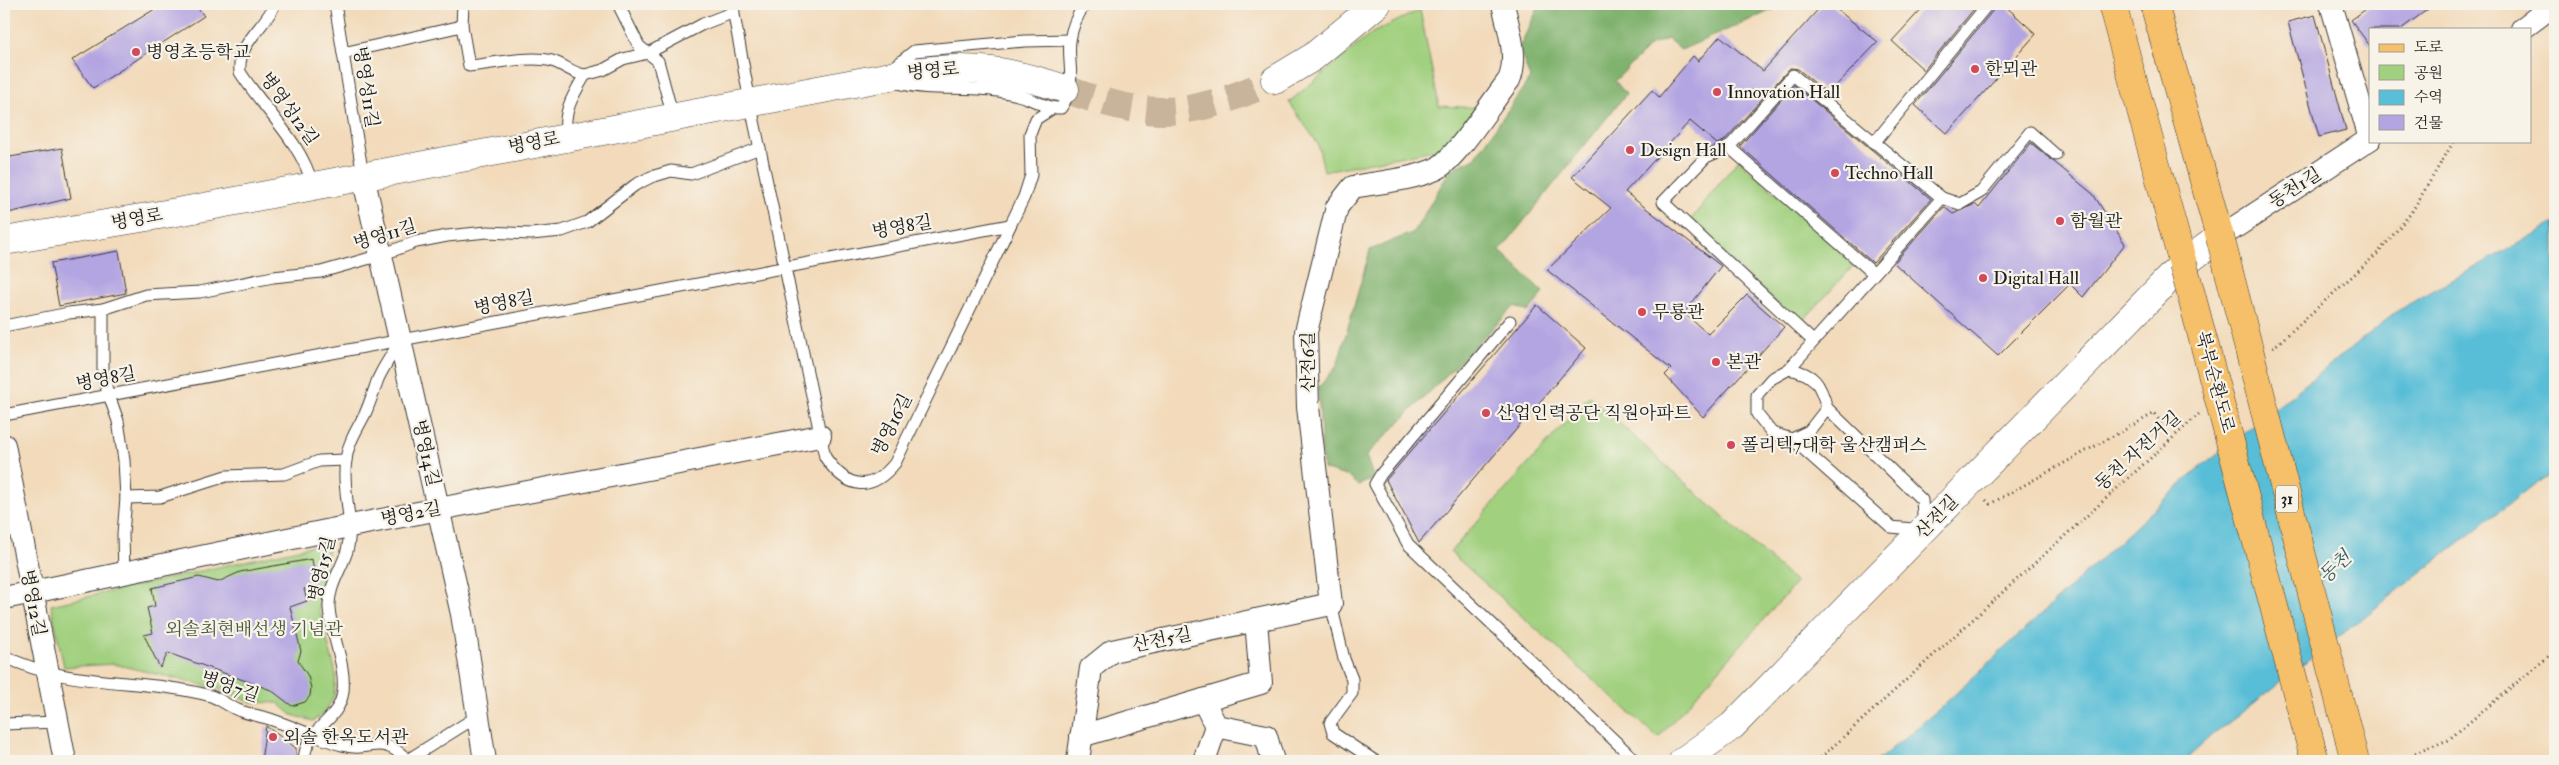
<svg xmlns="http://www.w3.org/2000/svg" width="2559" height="765" viewBox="0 0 2559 765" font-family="'IM FELL Double Pica','Noto Serif KR',serif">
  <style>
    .green { fill: #a1d07f; stroke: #5e764e }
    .forest { fill: #80b26e; stroke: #4e6745 }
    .water { fill: #59bed7; stroke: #3a6d7a }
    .building { fill: #b3a4e2 }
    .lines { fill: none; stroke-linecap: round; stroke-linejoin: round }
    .tertiary-tunnel { stroke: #c7b49a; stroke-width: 28; stroke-dasharray: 28 14; stroke-linecap: butt }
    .service-casing { stroke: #3c3834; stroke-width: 13 }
    .minor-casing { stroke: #3c3834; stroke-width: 24 }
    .tertiary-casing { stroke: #3c3834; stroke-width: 29 }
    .primary-casing { stroke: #3c3834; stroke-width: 29 }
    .path { stroke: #3c3834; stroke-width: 3; stroke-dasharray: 1 4; stroke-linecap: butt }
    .service { stroke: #fff; stroke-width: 11 }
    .minor { stroke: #fff; stroke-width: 22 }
    .tertiary { stroke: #fff; stroke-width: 28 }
    .primary { stroke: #f6c06b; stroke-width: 28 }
    .primary-bridge-casing { stroke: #3c3834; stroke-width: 29; stroke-linecap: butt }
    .primary-bridge { stroke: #f6c06b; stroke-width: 28 }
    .poi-dot { fill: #d1495b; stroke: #f7f3e8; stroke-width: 2 }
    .labels { text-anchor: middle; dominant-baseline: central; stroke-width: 4.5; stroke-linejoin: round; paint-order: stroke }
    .shield { fill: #f7f3e8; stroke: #5e5c59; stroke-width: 1 }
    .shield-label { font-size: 16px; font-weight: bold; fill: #1c1c1c }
    .poi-label { font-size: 18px; fill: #1c1c1c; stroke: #f7f3e8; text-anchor: start }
    .street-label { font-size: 18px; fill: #1c1c1c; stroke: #f7f3e8 }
    .park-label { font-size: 18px; fill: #4b5b3f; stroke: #f7f3e8 }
    .water-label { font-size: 19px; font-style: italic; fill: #345d67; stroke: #f7f3e8 }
  </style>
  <rect width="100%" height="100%" fill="#f7f3e8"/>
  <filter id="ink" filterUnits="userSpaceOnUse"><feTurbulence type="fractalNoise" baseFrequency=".02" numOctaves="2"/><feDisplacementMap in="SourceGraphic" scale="10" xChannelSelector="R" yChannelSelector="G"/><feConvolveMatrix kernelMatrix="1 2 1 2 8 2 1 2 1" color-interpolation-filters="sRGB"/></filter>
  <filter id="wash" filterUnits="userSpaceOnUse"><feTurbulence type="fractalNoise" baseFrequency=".0096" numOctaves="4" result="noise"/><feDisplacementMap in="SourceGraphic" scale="20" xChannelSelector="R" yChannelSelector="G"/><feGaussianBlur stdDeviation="1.12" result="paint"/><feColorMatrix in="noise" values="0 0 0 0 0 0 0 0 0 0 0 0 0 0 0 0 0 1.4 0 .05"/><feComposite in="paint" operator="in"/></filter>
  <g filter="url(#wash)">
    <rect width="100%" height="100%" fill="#f2daba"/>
    <!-- green -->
    <g class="green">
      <polygon points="1420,10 1439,106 1484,108 1456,146 1324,171 1318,144 1289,102 1372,33"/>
      <polygon points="1738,160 1855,264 1800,324 1689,222"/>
      <polygon points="1589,396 1796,583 1658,738 1450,552"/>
      <polygon points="329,542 319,609 336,674 334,696 324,714 313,721 292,715 278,703 250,702 219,689 114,664 64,667 51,605"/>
    </g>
    <!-- forest -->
    <polygon class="forest" points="1540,4 1786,4 1681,50 1668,39 1652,44 1615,81 1626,94 1500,251 1544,293 1528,312 1515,306 1366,456 1374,479 1358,485 1349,477 1323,469 1318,388 1337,366 1370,250 1414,232 1450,170 1475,158 1530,78 1519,48"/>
    <!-- water -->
    <polygon class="water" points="2555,223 2555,471 2524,492 2213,735 2184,761 1877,761 1938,710 2189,477 2400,309"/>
    <g id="blocks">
      <!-- building -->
      <g class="building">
        <polygon points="163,4 195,4 204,16 93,88 72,60"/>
        <polygon points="1823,4 1830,4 1878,42 1828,94 1798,69 1790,68 1724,141 1717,144 1690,121 1625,192 1721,266 1684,313 1708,334 1747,295 1784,327 1703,417 1665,375 1671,369 1547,270 1611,208 1572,177 1652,90 1659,97 1693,56 1698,61 1720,36 1763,71"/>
        <polygon points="1926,4 1978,4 1924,70 1892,41"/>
        <polygon points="1995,4 2003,4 2036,34 1947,134 1915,105 1994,9"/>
        <polygon points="2373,4 2435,4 2401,29 2370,29 2370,46 2351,20"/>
        <polygon points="2315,15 2346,130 2319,137 2288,22"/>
        <polygon points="1794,85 1931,199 1873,263 1740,146"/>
        <polygon points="2031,143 2093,194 2125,244 2083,297 2070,284 1998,356 1894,263 1944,207 1953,214 1975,204 1979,208"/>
        <polygon points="62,148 71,198 4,214 4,158"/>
        <polygon points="119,251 126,293 59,306 51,263"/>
        <polygon points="1537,305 1586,348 1419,543 1386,480"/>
        <polygon points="312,559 316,586 304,589 307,601 290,607 301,651 298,661 308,676 311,688 310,696 305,702 292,706 271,690 168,653 160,668 144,635 153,633 147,608 155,606 152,588 199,577 218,582 240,572"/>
        <polygon points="266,726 296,748 296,761 261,761"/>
      </g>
    </g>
  </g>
  <g filter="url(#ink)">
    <use href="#blocks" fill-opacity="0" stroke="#3c3834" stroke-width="1"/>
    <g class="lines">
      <!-- tertiary-tunnel -->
      <path class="tertiary-tunnel" d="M1065 89C1154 121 1188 118 1275 80"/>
      <!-- service casing -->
      <g class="service-casing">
        <g id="service">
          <path d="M275 4C264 29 237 43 240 72 264 110 301 141 313 186"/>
          <polyline points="335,4 363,176"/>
          <path d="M463 4 462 26 469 66C491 64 531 55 552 61 565 65 571 73 585 75"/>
          <polyline points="618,4 639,46 658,61 673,117"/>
          <path d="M732 4 750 102 825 457C846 488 870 494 895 463L1024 197 1031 175 1030 134 1036 119 1053 108"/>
          <polyline points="343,53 462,26"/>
          <polyline points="893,68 914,51 1025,41 1070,40"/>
          <path d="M898 83C931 92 965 85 998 91 1007 93 1016 94 1024 97 1037 101 1047 109 1061 108 1078 82 1067 66 1070 40 1072 27 1078 14 1085 4"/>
          <path d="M566 137C563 111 572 97 585 75L603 70 623 59 648 53 703 24 734 12"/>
          <polyline points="1874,143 1988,4"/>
          <polyline points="1729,147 1706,157 1663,202 1813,341"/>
          <polyline points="1873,273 1729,147 1793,75 1942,198"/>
          <polyline points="103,309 103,378 118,421 124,460 126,498 123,534 124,573"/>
          <polyline points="1510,321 1381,474 1375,484 1408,544 1636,761"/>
          <polyline points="4,326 69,313 103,309 146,295 200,292 273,277 321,272 381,255 416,242 447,236 487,232 531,234 562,231 587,222 635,185 651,177 671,171 691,174 760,148"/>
          <polyline points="1789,369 1942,198 1960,204 1981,192 2030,132 2056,155"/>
          <polyline points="4,415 1010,225"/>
          <path d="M1792 439 1891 527 1924 530 1922 500 1827 408C1820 383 1815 374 1789 369L1771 379 1757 395V414L1772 433 1792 439 1809 431 1827 408"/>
          <polyline points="126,498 160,497 226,476 284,474 319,461 346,460"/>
          <polyline points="1331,604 1344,659 1352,679 1352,693 1330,723 1333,733 1375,761"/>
          <path d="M4 656C68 689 142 677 211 696 220 699 228 706 238 710 248 714 260 716 270 719 294 727 317 738 342 745 372 754 377 731 408 760"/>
          <polyline points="4,724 57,722"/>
          <path d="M304 761C305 727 340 722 343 691 346 664 331 635 329 608 328 587 341 570 347 551 355 521 341 490 346 460 348 443 357 429 365 414 370 403 374 390 378 379 384 366 392 354 399 343"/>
          <polyline points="406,761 478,716"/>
        </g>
      </g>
      <!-- minor casing -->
      <g class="minor-casing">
        <g id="minor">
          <polyline points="2331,4 2370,139"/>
          <polyline points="2522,29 2555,4"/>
          <polyline points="363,176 462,614 485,761"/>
          <polyline points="2220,237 2370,139"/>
          <polyline points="4,445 65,761"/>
          <polyline points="4,598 350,526 820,436"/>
          <polyline points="1203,700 1216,726 1266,736 1273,761"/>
          <polyline points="1081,736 1261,683 1256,620"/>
          <path d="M1078 761 1091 668 1112 651 1331 604 1308 407 1306 332 1337 207 1353 187C1380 182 1411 180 1436 169 1456 159 1493 100 1509 80 1519 57 1508 27 1503 4"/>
          <polyline points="1204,761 1216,726"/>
        </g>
      </g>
      <!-- tertiary casing -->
      <g class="tertiary-casing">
        <g id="tertiary">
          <polyline points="1275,80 1313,57 1377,4"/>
          <path d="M4 241 183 211 912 72C973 65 1007 70 1065 89"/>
          <polyline points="1683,761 1732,726 2183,264 2220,237"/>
        </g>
      </g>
      <!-- primary casing -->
      <g class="primary-casing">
        <g id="primary">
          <polyline points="2112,4 2183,264"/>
          <polyline points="2154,4 2220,237"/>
        </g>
      </g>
      <!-- path -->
      <g class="path">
        <polyline points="2273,348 2379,252 2411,213 2454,141"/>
        <polyline points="1986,500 1990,504 2155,413 2170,440"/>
        <polyline points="1817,761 2199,414"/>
        <polyline points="2402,761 2424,749 2448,740 2555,651"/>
      </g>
      <!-- service -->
      <use href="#service" class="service"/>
      <!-- minor -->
      <use href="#minor" class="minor"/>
      <!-- tertiary -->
      <use href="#tertiary" class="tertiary"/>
      <!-- primary -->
      <use href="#primary" class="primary"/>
      <!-- primary-bridge casing -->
      <g class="primary-bridge-casing">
        <g id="primary-bridge">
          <polyline points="2220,237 2355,761"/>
          <polyline points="2183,264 2315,761"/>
        </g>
      </g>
      <!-- primary-bridge -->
      <use href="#primary-bridge" class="primary-bridge"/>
    </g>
  </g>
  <!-- markers -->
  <g class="poi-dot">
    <circle cx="136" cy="52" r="5"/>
    <circle cx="1975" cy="69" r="5"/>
    <circle cx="1717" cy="92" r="5"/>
    <circle cx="1630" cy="150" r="5"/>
    <circle cx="1835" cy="173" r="5"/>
    <circle cx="2060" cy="221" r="5"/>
    <circle cx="1983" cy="278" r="5"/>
    <circle cx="1642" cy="312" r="5"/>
    <circle cx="1716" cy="362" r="5"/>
    <circle cx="1486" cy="413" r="5"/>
    <circle cx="1731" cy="445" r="5"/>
    <circle cx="273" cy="737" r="5"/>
  </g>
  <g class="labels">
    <!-- shield labels -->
    <rect class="shield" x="2276" y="485.5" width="22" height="27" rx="4"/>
    <g class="shield-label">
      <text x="2287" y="499">31</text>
    </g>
    <!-- poi labels -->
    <g class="poi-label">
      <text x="146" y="52">병영초등학교</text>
      <text x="1985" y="69">한뫼관</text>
      <text x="1727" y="92">Innovation Hall</text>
      <text x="1640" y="150">Design Hall</text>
      <text x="1845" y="173">Techno Hall</text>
      <text x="2070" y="221">함월관</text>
      <text x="1993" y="278">Digital Hall</text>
      <text x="1652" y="312">무룡관</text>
      <text x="1726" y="362">본관</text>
      <text x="1496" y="413">산업인력공단 직원아파트</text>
      <text x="1741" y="445">폴리텍7대학 울산캠퍼스</text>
      <text x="283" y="737">외솔 한옥도서관</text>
    </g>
    <!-- street labels -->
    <g class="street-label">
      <text transform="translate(933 71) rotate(-5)">병영로</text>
      <text transform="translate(366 87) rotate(81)">병영성11길</text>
      <text transform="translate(289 109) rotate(54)">병영성12길</text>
      <text transform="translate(534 143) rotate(-11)">병영로</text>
      <text transform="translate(2295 188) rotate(-33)">동천1길</text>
      <text transform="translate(137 219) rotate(-10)">병영로</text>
      <text transform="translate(902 227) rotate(-10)">병영8길</text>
      <text transform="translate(385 235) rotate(-17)">병영11길</text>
      <text transform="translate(504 303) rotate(-11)">병영8길</text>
      <text transform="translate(1308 362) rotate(-90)">산전6길</text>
      <text transform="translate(106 379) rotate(-11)">병영8길</text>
      <text transform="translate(2215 382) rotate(75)">북부순환도로</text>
      <text transform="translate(892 425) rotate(-63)">병영16길</text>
      <text transform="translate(2138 451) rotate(-42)">동천 자전거길</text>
      <text transform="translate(426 453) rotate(77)">병영14길</text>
      <text transform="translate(411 514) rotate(-11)">병영2길</text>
      <text transform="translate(1937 517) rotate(-46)">산전길</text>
      <text transform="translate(322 569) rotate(-77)">병영15길</text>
      <text transform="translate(33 603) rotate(79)">병영12길</text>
      <text transform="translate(1162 640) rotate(-12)">산전5길</text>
      <text transform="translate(230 687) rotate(19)">병영7길</text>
    </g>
    <!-- park labels -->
    <g class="park-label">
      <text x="254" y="629">외솔최현배선생 기념관</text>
    </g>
    <!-- water labels -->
    <g class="water-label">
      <text transform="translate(2335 567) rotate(-43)">동천</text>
    </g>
  </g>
  <!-- margin -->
  <rect width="2559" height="765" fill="none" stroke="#f7f3e8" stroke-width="20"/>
  <!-- legend -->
  <rect x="2369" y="28" width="162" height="115" fill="#f7f3e8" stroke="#9f9d96"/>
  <rect x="2379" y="44" width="25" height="8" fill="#f6c06b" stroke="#9f9d96"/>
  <text x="2414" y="52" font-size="15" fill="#1c1c1c">도로</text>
  <rect x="2379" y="65" width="25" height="15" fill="#a1d07f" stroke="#9f9d96"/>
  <text x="2414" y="78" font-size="15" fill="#1c1c1c">공원</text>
  <rect x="2379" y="90" width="25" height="15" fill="#59bed7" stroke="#9f9d96"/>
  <text x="2414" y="102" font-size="15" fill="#1c1c1c">수역</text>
  <rect x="2379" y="115" width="25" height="15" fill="#b3a4e2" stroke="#9f9d96"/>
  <text x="2414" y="128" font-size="15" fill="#1c1c1c">건물</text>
</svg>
